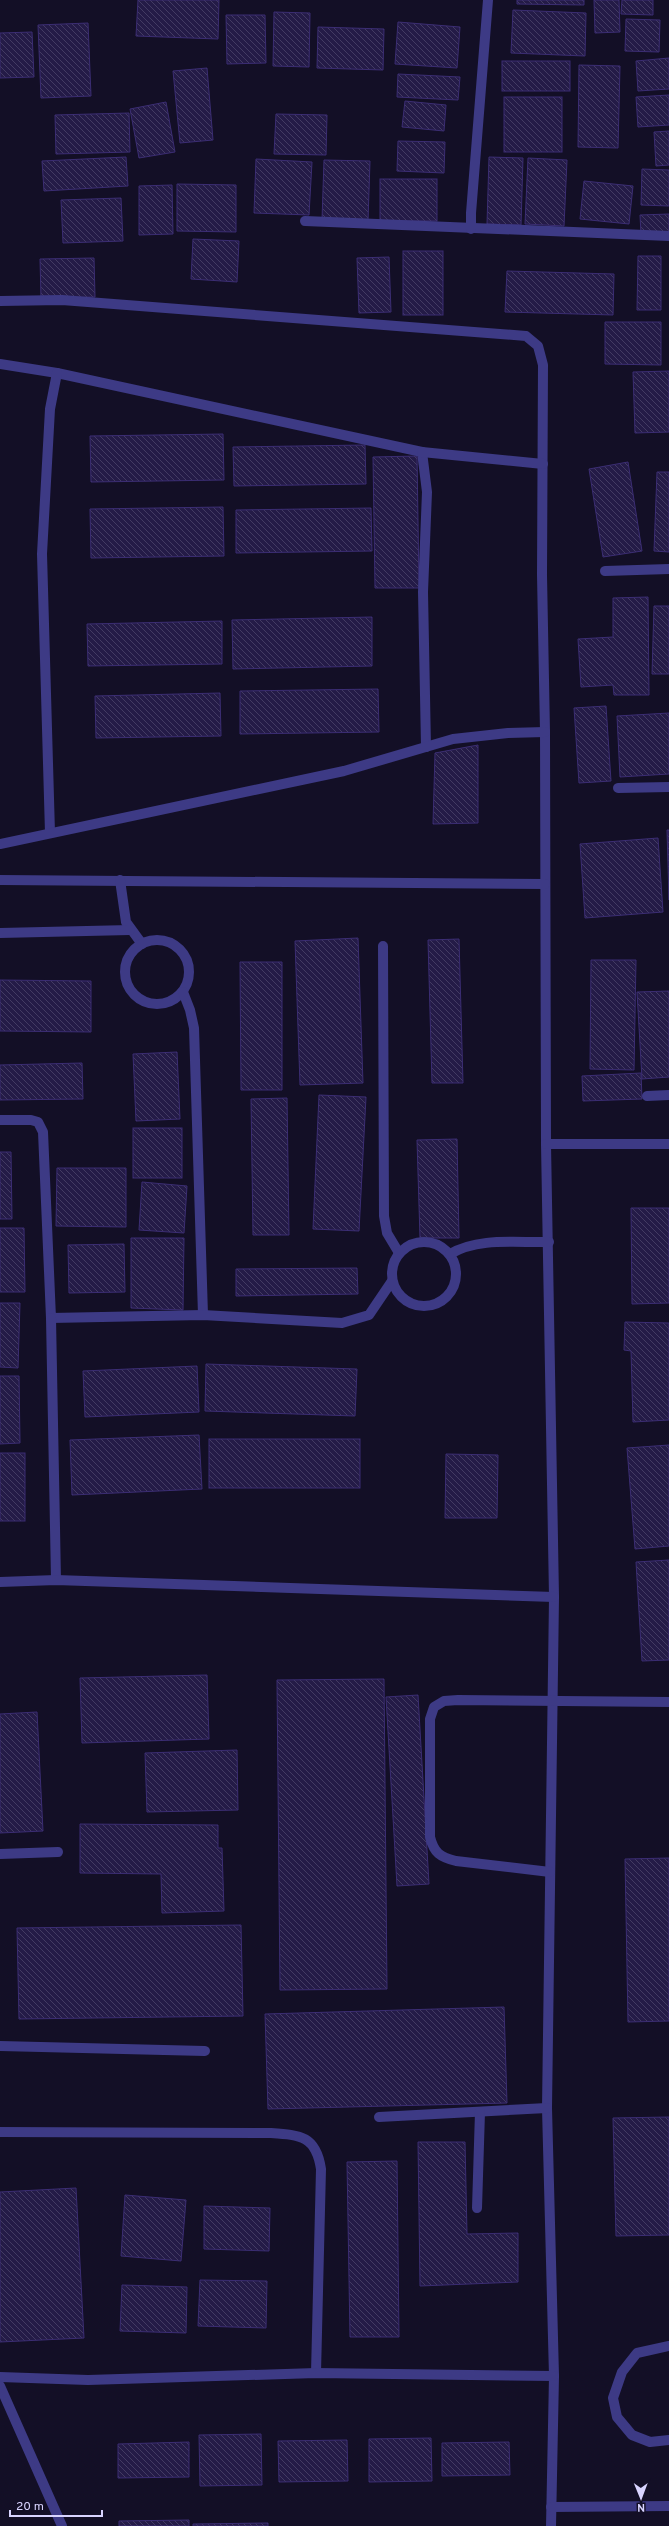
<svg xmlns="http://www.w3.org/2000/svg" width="669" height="2526" viewBox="0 0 669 2526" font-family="Overpass,sans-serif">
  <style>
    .building { fill: url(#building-back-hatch); stroke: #3b2d73 }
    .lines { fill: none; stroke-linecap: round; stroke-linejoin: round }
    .minor { stroke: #3d3a85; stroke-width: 10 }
  </style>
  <defs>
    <pattern id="building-back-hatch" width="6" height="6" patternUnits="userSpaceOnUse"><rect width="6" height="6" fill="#241b47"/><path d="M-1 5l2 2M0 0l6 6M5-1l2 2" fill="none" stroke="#433b63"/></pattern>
  </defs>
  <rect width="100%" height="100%" fill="#130f26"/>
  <!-- building -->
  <g class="building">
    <polygon points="138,0 219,0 218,39 136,36"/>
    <polygon points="517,0 584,0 584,5 517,4"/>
    <polygon points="594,0 619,0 620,32 595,33"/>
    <polygon points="622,0 653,0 653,15 621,14"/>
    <polygon points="513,10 586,13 585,56 511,53"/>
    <polygon points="274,12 310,13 309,67 273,66"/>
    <polygon points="226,15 265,15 266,63 227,64"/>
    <polygon points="626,19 660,20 659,52 625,51"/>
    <polygon points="398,22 460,27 457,68 395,64"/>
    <polygon points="88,23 91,96 41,98 38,25"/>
    <polygon points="318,27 384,29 383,70 317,68"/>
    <polygon points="32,32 34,77 0,78 0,33"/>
    <polygon points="669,58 669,89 638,91 636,61"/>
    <rect x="502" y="61" width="68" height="30"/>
    <polygon points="579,65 620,66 618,148 578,147"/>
    <polygon points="207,68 213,140 180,143 173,71"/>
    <polygon points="398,74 460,77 458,100 397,97"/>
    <polygon points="669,95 669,125 638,127 636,97"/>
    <rect x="504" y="97" width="58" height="55"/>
    <polygon points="405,101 446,105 444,131 402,127"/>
    <polygon points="166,102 175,152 139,158 130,109"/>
    <polygon points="129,113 130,152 56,154 55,115"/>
    <polygon points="276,114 327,115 326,155 274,154"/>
    <polygon points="669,131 669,165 656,166 654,132"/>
    <polygon points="398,141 445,142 444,173 397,171"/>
    <polygon points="126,157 128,186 44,191 42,161"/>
    <polygon points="489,157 523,158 521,225 487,224"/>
    <polygon points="528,158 567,160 564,226 525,224"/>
    <polygon points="256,159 312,162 309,215 254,213"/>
    <polygon points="324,160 370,161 368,221 322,220"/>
    <polygon points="642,169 669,170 669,206 641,205"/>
    <rect x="380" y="179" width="57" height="42"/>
    <polygon points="584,181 633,186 629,224 580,219"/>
    <polygon points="177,184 236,185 236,232 177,231"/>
    <polygon points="172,185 173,234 139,235 139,186"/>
    <polygon points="121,198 123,241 63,243 61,200"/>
    <polygon points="669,214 669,234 641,234 640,215"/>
    <polygon points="193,239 239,241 237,282 191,279"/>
    <rect x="403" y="251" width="40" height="64"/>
    <polygon points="638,256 661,256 661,310 637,310"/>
    <polygon points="389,257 391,312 359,313 357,258"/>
    <polygon points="94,258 95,297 41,298 40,259"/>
    <polygon points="507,271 614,274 613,315 505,312"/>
    <polygon points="605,322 661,322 661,365 605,364"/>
    <polygon points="669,371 669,432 635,433 633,372"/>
    <polygon points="223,434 224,480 91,482 90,436"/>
    <polygon points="365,445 366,484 234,486 233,447"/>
    <polygon points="417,456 419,588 375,588 373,457"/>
    <polygon points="628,462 642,551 603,557 589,469"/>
    <polygon points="657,472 669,472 669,552 654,551"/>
    <polygon points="223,507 224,556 91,558 90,509"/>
    <polygon points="371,508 372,551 236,553 236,510"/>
    <polygon points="648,597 649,695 614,695 613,685 581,687 578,639 613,637 613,598"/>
    <polygon points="654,606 669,606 669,674 652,674"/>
    <polygon points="372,617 372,666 233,669 232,620"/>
    <polygon points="222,621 222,664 88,666 87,624"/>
    <polygon points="378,689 379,732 240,734 240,691"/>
    <polygon points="220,693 221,736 96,738 95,696"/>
    <polygon points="606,706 611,781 579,783 574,708"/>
    <polygon points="669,713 669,774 620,777 617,716"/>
    <polygon points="478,745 478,823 433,824 435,753"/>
    <polygon points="667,830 669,830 669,900"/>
    <polygon points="658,838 663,912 585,918 580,844"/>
    <polygon points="358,938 363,1083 300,1085 295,941"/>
    <polygon points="459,939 463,1083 432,1083 428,940"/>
    <polygon points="591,960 636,960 634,1070 590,1069"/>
    <polygon points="240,962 282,962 282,1090 241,1090"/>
    <polygon points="0,980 91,981 91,1032 0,1031"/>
    <polygon points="669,991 669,1077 642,1079 637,992"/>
    <polygon points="177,1052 180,1119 136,1121 133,1054"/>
    <polygon points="82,1063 83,1099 0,1100 0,1065"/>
    <polygon points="641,1073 642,1099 583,1101 582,1076"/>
    <polygon points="319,1095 366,1097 359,1231 313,1229"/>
    <polygon points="287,1098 289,1235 253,1235 251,1099"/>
    <rect x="133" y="1128" width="49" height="50"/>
    <polygon points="457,1139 459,1238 420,1238 417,1140"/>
    <polygon points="0,1152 11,1152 12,1219 0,1219"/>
    <polygon points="57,1168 126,1168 126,1227 56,1226"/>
    <polygon points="142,1182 187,1186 184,1233 139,1230"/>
    <polygon points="631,1208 669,1208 669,1303 632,1304"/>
    <polygon points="0,1228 24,1228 25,1292 0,1292"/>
    <polygon points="131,1238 184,1238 183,1310 131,1308"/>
    <polygon points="124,1244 125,1292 69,1293 68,1245"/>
    <polygon points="357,1268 358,1294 236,1296 236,1269"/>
    <polygon points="0,1303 20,1303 18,1368 0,1367"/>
    <polygon points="625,1322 669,1323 669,1420 633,1422 631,1351 624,1350"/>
    <polygon points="206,1364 357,1369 355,1416 205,1411"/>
    <polygon points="197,1366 199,1412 85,1417 83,1371"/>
    <polygon points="0,1376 19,1376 20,1443 0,1444"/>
    <polygon points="199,1435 202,1489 72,1495 70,1440"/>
    <rect x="209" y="1439" width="151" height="49"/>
    <polygon points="669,1445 669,1546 635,1549 627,1448"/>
    <rect x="0" y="1453" width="25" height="68"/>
    <polygon points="446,1454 498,1455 497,1518 445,1518"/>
    <polygon points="669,1560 669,1660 642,1661 636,1562"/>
    <polygon points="207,1675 209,1739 82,1743 80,1678"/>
    <polygon points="384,1679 387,1989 280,1990 277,1680"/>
    <polygon points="418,1695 429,1884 397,1886 386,1697"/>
    <polygon points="37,1712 43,1831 0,1833 0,1714"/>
    <polygon points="237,1750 238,1810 147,1812 145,1753"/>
    <polygon points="80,1824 218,1825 218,1848 222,1848 224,1911 162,1913 161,1874 80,1873"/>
    <polygon points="669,1858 669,2021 628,2022 625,1859"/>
    <polygon points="241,1925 243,2016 19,2019 17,1928"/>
    <polygon points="504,2007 507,2103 268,2109 265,2014"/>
    <polygon points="669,2117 669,2235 616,2236 613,2118"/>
    <polygon points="418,2142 465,2142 467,2234 518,2233 518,2282 420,2286"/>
    <polygon points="397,2161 399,2337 350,2337 347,2162"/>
    <polygon points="76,2188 84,2338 0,2342 0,2192"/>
    <polygon points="125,2195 186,2200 181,2261 121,2256"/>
    <polygon points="204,2206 270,2208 269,2251 204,2249"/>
    <polygon points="200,2280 267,2281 266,2328 198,2326"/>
    <polygon points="122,2285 187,2287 186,2333 120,2331"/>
    <polygon points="261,2434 262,2485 200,2486 199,2435"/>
    <polygon points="431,2438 432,2481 369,2482 369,2439"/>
    <polygon points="347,2440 348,2481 279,2482 278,2441"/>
    <polygon points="189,2442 189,2477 118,2478 118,2444"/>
    <polygon points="509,2442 510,2475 442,2476 442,2443"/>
    <polygon points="189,2520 189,2526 119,2526 119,2521"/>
    <polygon points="268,2523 268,2526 193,2526 193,2524"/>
  </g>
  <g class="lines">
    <!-- minor -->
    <g class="minor">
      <polyline points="305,221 669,236"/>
      <polyline points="471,229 471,213 488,0"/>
      <polyline points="0,301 62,300 526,336 538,346 543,365 542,575 545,732 546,1144 554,1597 547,2108 554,2376 551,2526"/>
      <polyline points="0,364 57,373 422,452 427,492 423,592 426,747"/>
      <polyline points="422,452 543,464"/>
      <polyline points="605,571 669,569"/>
      <polyline points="618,788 669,787"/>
      <polyline points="50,833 42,554 50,409 57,373"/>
      <polyline points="0,844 344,771 453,739 508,733 545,732"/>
      <polyline points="0,880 545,884"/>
      <polyline points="120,880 126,922 142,944"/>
      <polyline points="0,933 130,930"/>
      <circle cx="157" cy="972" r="32"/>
      <polyline points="383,946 384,1216 387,1233 399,1253"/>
      <polyline points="183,992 190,1010 194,1028 203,1315"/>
      <polyline points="647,1096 669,1095"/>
      <polyline points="0,1120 31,1120 38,1122 43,1132 51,1318 203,1315 342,1323 369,1315 392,1281"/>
      <polyline points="546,1144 669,1144"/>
      <circle cx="424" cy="1274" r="32"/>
      <path d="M450 1254C479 1237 517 1243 549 1242"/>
      <polyline points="51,1318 56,1580"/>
      <polyline points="0,1582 56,1580 554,1597"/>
      <polyline points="0,1854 58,1852"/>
      <path d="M550 1872 456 1861C440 1857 434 1853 430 1837V1719L434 1707 444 1701 458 1700 669 1702"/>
      <polyline points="0,2046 205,2051"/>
      <polyline points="379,2117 547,2108"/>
      <path d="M0 2132 271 2133C301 2135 316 2136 321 2169L316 2373"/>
      <polyline points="477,2208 480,2112"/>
      <polyline points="669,2346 637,2353 622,2372 613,2398 617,2417 632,2435 650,2442 669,2440"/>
      <polyline points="0,2377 88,2380 316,2373 554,2376"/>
      <polyline points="0,2386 62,2526"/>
      <polyline points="551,2507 669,2506"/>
    </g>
  </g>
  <!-- north arrow -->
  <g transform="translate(641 2498) rotate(179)" stroke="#130f26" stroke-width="3" paint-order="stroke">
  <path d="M0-3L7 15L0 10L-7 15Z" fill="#d9d4ff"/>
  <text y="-6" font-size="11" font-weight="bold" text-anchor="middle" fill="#d9d4ff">N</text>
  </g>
  <!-- scale -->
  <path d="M10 2510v6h92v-6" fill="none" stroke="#d9d4ff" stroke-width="2"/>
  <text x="16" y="2510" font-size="12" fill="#d9d4ff" stroke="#130f26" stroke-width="3" paint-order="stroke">20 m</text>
</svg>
